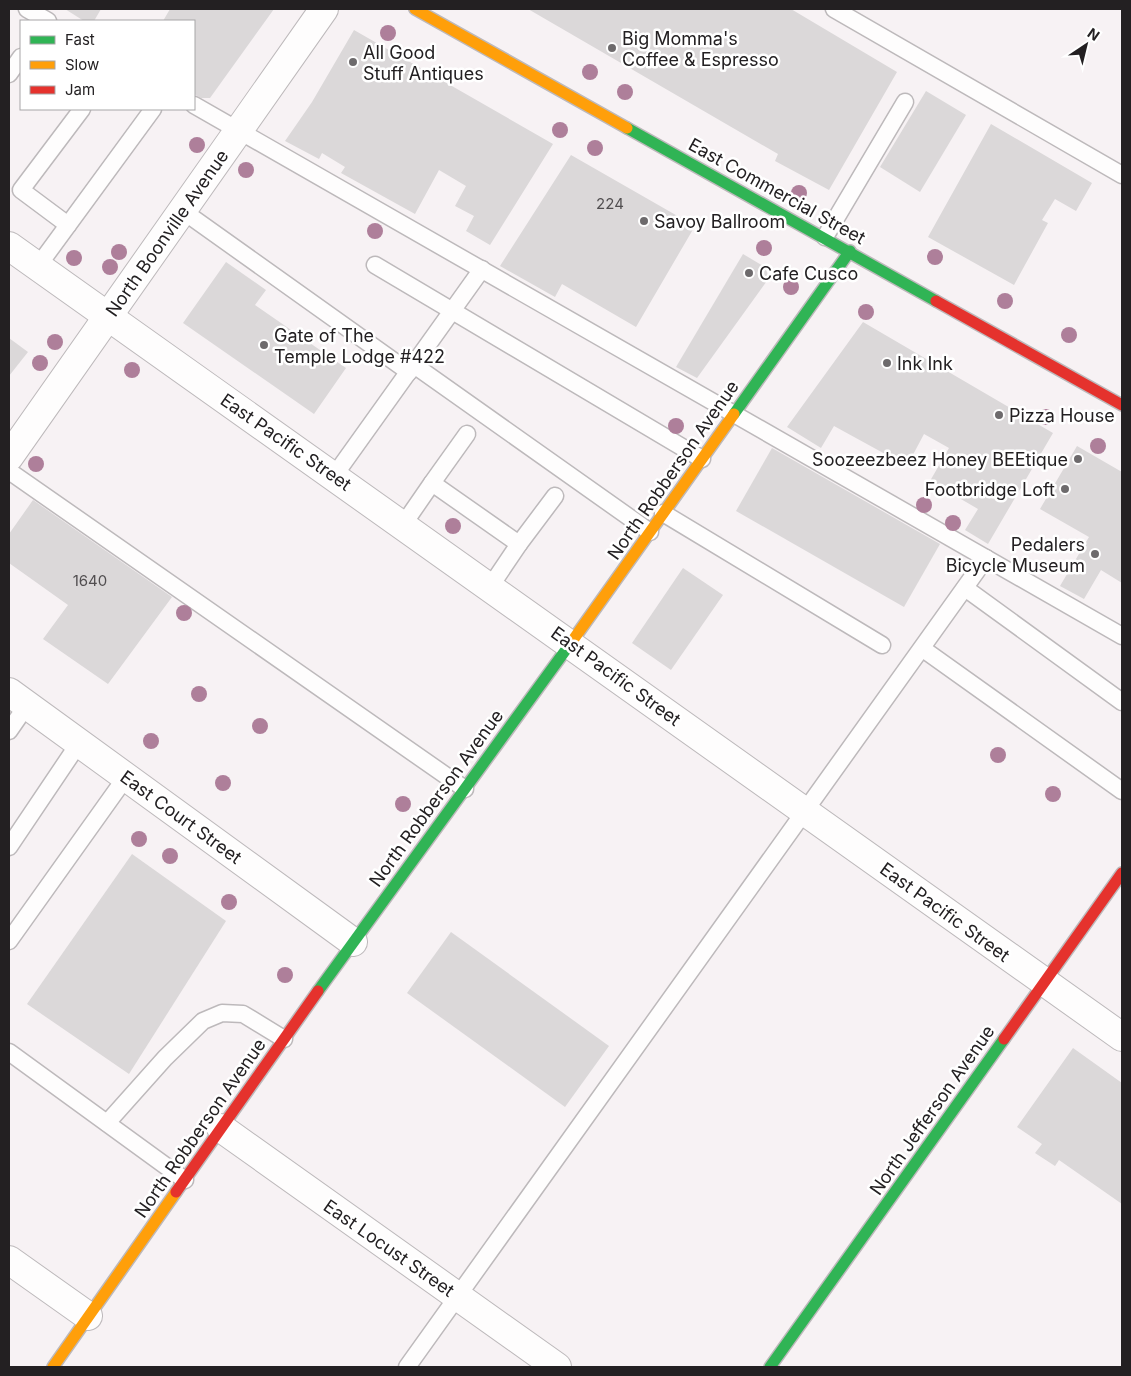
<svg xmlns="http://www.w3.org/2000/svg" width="1131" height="1376" viewBox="0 0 1131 1376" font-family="Inter,sans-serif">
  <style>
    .building { fill: #dbd8d9 }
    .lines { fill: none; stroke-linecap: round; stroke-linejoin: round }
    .lane-casing { stroke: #bdb9bb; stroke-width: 19 }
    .street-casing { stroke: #bdb9bb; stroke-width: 30 }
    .fast-casing { stroke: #bdb9bb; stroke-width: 14 }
    .slow-casing { stroke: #bdb9bb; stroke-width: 14 }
    .jam-casing { stroke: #bdb9bb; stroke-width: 14 }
    .lane { stroke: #fefdfd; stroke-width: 16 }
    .street { stroke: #fefdfd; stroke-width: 28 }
    .fast { stroke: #30b455; stroke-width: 11 }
    .slow { stroke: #ff9f0a; stroke-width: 11 }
    .jam { stroke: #e5322d; stroke-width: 11 }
    .tree { fill: #ae7f9a }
    .poi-dot { fill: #6d6a6c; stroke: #fff; stroke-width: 2 }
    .labels { text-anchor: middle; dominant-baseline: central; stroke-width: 5; stroke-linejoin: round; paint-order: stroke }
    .number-label { font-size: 15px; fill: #514e50 }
    .poi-label { font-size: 18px; fill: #232022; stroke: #fff; text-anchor: start }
    .street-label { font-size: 18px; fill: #232022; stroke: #fff }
  </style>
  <rect width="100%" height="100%" fill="#f7f2f4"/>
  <!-- building -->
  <g class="building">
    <polygon points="65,9 101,9 94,21 84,21"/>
    <polygon points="170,9 274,9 210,98 201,98 194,94 194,21 163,21"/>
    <polygon points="528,9 791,9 897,72 829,190 775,161 778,154"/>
    <polygon points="354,30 553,144 490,245 466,231 474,216 455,206 466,186 439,170 415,214 341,173 345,167 322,153 319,159 285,141 312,102"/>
    <polygon points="926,91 966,115 920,192 880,167"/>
    <polygon points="991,124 1092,183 1076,211 1055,199 1042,220 1048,223 1014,285 928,237"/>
    <polygon points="571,155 695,226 636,327 562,284 555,297 500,266"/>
    <polygon points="743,254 765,267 769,278 697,378 676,367"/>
    <polygon points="226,262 266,290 255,305 346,368 314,414 183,323"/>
    <polygon points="863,322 1053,433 988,544 965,530 978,509 930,481 949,448 924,434 907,466 834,426 821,448 787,427"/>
    <polygon points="9,338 28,352 9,376"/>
    <polygon points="1077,446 1122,472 1122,583 1101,570 1084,599 1060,586 1089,537 1040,509"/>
    <polygon points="772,448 940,544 904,607 736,511"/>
    <polygon points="33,500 172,597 108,684 43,639 68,605 9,563 9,534"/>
    <polygon points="683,568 723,595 671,670 632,643"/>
    <polygon points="132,854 226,921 129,1074 27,1004"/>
    <polygon points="451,932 609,1046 565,1107 407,993"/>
    <polygon points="1073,1048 1122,1083 1122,1204 1059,1160 1055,1166 1035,1153 1042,1144 1017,1127"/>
  </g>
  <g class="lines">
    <!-- lane casing -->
    <g class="lane-casing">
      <g id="lane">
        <polyline points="27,9 48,21"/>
        <polyline points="834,9 1122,175"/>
        <polyline points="9,74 21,57"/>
        <polyline points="194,105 1122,636"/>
        <polyline points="183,211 409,372"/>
        <polyline points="68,225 21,190 82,109"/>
        <polyline points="825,237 905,102"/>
        <polyline points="375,265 702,459"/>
        <polyline points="38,266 153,109"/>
        <polyline points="414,365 650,532"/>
        <polyline points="9,471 465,789"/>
        <polyline points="334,476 482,269"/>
        <polyline points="432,483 467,434"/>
        <polyline points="663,513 882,645"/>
        <polyline points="403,525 432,483 519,544 490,587"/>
        <polyline points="519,544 555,496"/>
        <polyline points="965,588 1122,702"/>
        <polyline points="923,649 1122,791"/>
        <polyline points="9,731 27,705"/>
        <polyline points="9,847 79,743"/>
        <polyline points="9,941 126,777"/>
        <polyline points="9,1052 185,1180"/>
        <polyline points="107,1123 165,1058 203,1021 222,1013 243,1014 284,1039"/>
        <polyline points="407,1367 986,558"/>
      </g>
    </g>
    <!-- street casing -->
    <g class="street-casing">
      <g id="street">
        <polyline points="9,246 1122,1037"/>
        <polyline points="9,457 324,9"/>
        <polyline points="9,692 353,942"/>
        <polyline points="221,1128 557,1367"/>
        <polyline points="9,1260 88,1316"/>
      </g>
    </g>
    <!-- fast casing -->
    <g class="fast-casing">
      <g id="fast">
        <polyline points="627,128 936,301"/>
        <polyline points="734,414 850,251"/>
        <polyline points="318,991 573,640"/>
        <polyline points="770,1367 1004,1039"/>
      </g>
    </g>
    <!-- slow casing -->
    <g class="slow-casing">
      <g id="slow">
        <polyline points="415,9 627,128"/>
        <polyline points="573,640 734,414"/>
        <polyline points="53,1367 176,1192"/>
      </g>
    </g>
    <!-- jam casing -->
    <g class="jam-casing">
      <g id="jam">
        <polyline points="936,301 1122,405"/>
        <polyline points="1004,1039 1122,873"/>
        <polyline points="176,1192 318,991"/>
      </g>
    </g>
    <!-- lane -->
    <use href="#lane" class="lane"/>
    <!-- street -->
    <use href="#street" class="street"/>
    <!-- fast -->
    <use href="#fast" class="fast"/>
    <!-- slow -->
    <use href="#slow" class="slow"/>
    <!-- jam -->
    <use href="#jam" class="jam"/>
  </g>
  <!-- trees -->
  <g class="tree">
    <circle cx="388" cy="33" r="8"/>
    <circle cx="590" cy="72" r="8"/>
    <circle cx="625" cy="92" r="8"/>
    <circle cx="560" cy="130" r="8"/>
    <circle cx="197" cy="145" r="8"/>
    <circle cx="595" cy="148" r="8"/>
    <circle cx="246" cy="170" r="8"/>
    <circle cx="799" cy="193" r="8"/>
    <circle cx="375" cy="231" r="8"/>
    <circle cx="764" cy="248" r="8"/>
    <circle cx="119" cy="252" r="8"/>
    <circle cx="935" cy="257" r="8"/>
    <circle cx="74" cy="258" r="8"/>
    <circle cx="110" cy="267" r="8"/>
    <circle cx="791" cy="287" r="8"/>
    <circle cx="1005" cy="301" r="8"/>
    <circle cx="866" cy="312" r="8"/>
    <circle cx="1069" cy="335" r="8"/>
    <circle cx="55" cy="342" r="8"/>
    <circle cx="40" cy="363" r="8"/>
    <circle cx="132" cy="370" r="8"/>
    <circle cx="1046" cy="417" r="8"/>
    <circle cx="676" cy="426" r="8"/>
    <circle cx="1098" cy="446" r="8"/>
    <circle cx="36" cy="464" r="8"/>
    <circle cx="924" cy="505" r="8"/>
    <circle cx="953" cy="523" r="8"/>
    <circle cx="453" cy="526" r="8"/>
    <circle cx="184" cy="613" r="8"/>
    <circle cx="199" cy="694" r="8"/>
    <circle cx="260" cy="726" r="8"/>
    <circle cx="151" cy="741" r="8"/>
    <circle cx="998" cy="755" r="8"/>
    <circle cx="223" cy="783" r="8"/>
    <circle cx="1053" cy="794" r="8"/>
    <circle cx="403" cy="804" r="8"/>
    <circle cx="139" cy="839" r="8"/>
    <circle cx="170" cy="856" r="8"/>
    <circle cx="229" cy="902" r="8"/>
    <circle cx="285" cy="975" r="8"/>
  </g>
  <!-- markers -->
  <g class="poi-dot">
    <circle cx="612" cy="48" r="5"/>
    <circle cx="353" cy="62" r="5"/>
    <circle cx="644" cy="221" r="5"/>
    <circle cx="749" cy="273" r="5"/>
    <circle cx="264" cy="345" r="5"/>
    <circle cx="887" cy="363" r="5"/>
    <circle cx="999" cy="415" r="5"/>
    <circle cx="1078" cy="459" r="5"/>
    <circle cx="1065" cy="489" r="5"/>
    <circle cx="1095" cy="554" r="5"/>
  </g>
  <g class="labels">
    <!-- number labels -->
    <g class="number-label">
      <text x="610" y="203">224</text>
      <text x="90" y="580">1640</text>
    </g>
    <!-- poi labels -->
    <g class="poi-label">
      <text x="622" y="38">Big Momma's<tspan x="622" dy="21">Coffee &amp; Espresso</tspan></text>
      <text x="363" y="52">All Good<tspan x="363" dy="21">Stuff Antiques</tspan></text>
      <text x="654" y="221">Savoy Ballroom</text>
      <text x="759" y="273">Cafe Cusco</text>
      <text x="274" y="335">Gate of The<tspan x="274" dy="21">Temple Lodge #422</tspan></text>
      <text x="897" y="363">Ink Ink</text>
      <text x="1009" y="415">Pizza House</text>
      <text x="1068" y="459" text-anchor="end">Soozeezbeez Honey BEEtique</text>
      <text x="1055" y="489" text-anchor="end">Footbridge Loft</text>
      <text x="1085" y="544" text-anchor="end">Pedalers<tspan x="1085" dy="21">Bicycle Museum</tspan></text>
    </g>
    <!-- street labels -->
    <g class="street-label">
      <text transform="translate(777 191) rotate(29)">East Commercial Street</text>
      <text transform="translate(167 233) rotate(-55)">North Boonville Avenue</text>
      <text transform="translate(286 442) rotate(35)">East Pacific Street</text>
      <text transform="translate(673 470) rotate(-55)">North Robberson Avenue</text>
      <text transform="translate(616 676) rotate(36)">East Pacific Street</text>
      <text transform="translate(436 798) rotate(-54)">North Robberson Avenue</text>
      <text transform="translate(181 817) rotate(36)">East Court Street</text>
      <text transform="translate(945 912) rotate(36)">East Pacific Street</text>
      <text transform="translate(932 1110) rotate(-55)">North Jefferson Avenue</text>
      <text transform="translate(200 1128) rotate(-55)">North Robberson Avenue</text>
      <text transform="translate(389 1248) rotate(35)">East Locust Street</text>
    </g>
  </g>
  <!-- border -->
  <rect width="1131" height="1376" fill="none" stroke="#232022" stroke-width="20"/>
  <!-- legend -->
  <rect x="20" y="20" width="175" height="90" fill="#ffffff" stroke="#a7a6a7"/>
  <rect x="30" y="36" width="25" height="8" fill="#30b455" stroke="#a7a6a7"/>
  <text x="65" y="45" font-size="15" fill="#232022">Fast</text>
  <rect x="30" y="61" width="25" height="8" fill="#ff9f0a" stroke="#a7a6a7"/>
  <text x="65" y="70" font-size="15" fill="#232022">Slow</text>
  <rect x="30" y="86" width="25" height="8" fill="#e5322d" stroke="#a7a6a7"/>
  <text x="65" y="95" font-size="15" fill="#232022">Jam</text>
  <!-- north arrow -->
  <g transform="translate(1086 45) rotate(35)" stroke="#ffffff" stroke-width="4" paint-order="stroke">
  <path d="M0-4L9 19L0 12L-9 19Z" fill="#232022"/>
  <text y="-8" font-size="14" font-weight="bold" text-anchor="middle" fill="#232022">N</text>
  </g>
</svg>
